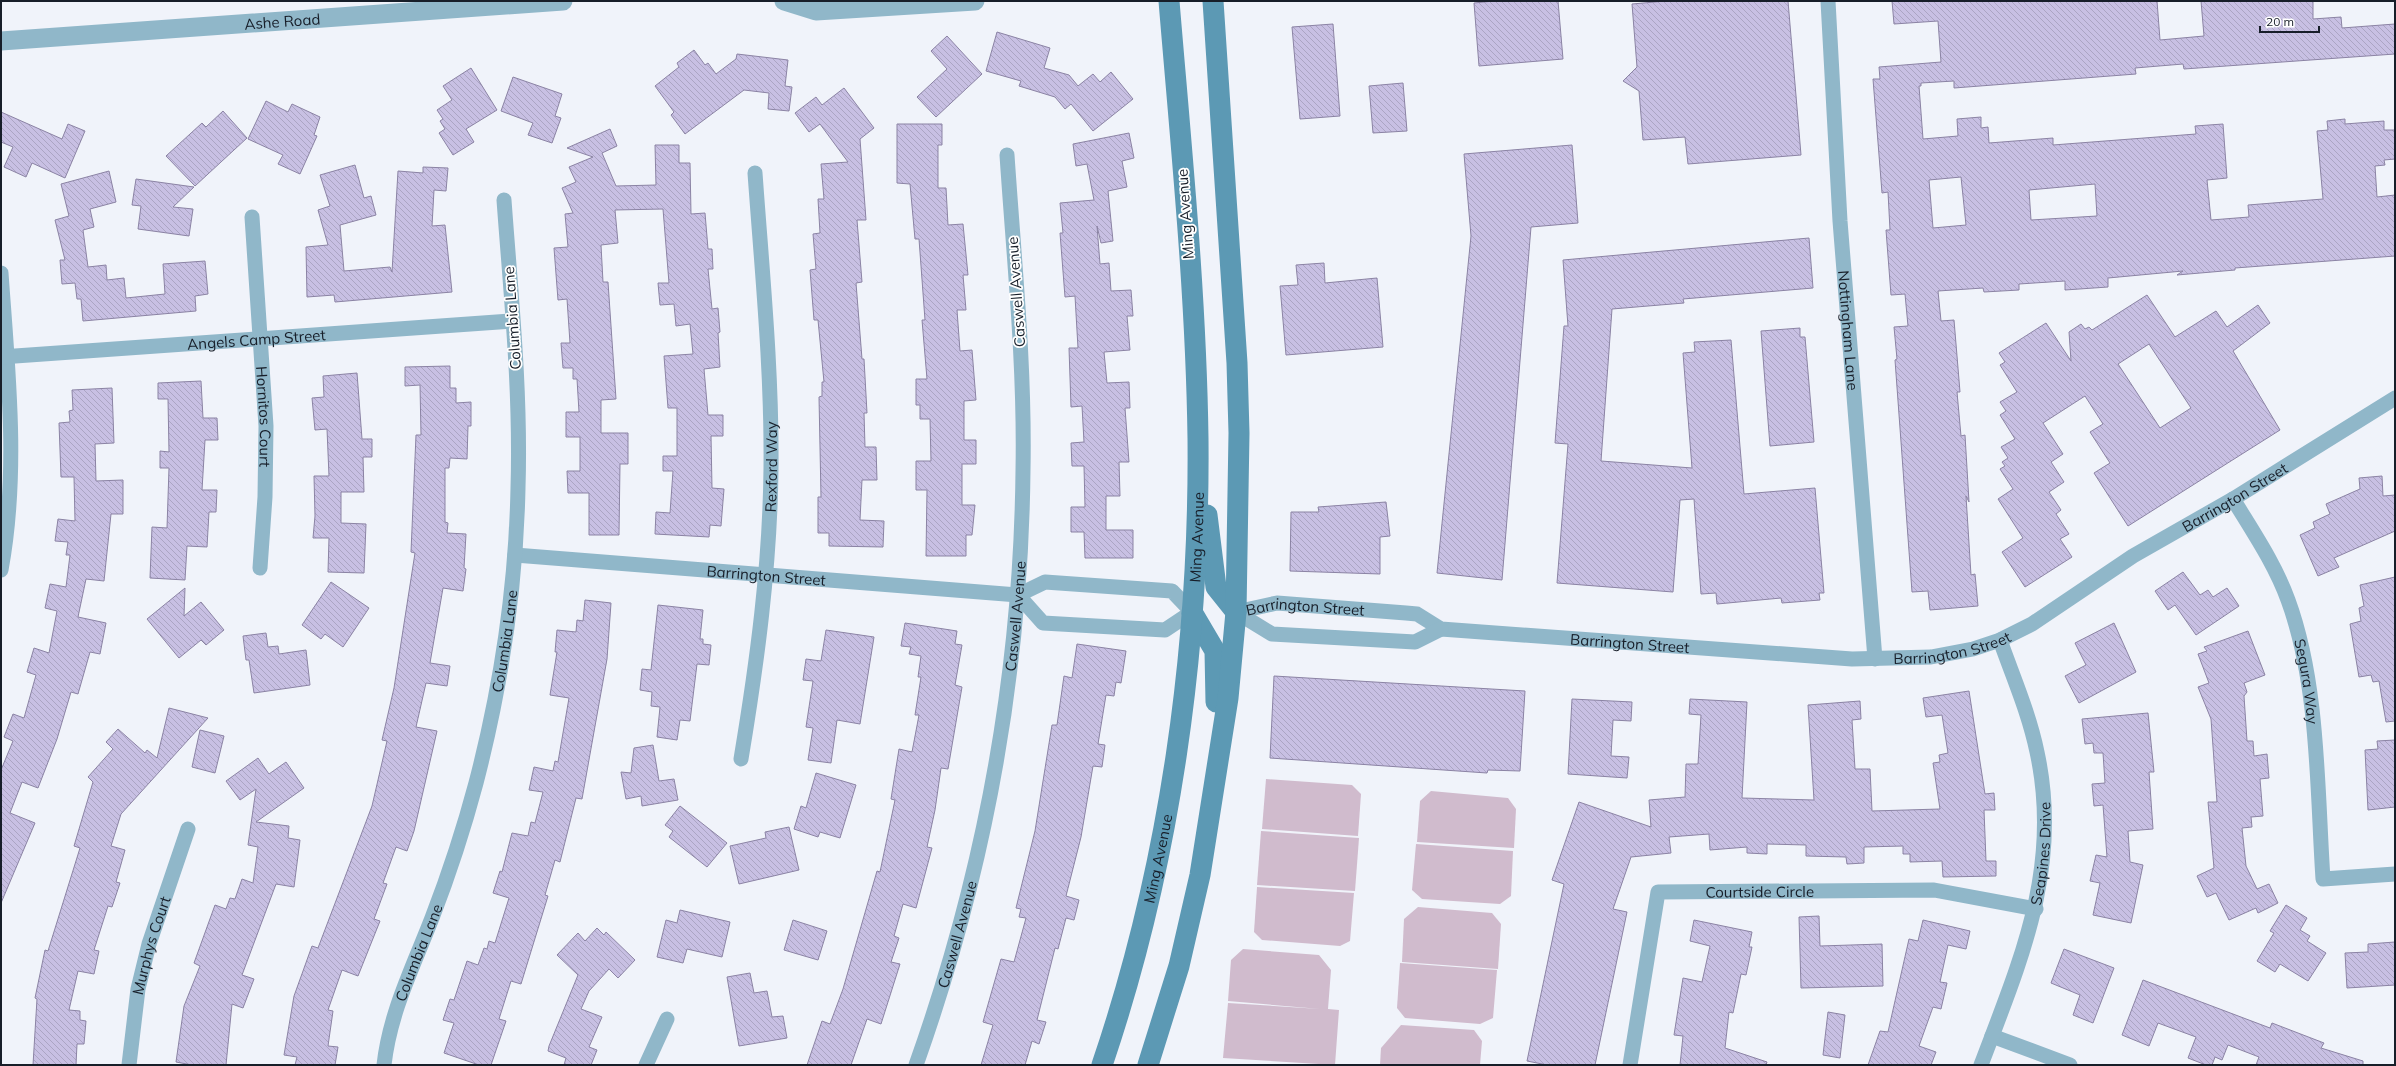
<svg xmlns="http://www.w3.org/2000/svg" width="2396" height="1066" viewBox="0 0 2396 1066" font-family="Mulish,sans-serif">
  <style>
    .grass { fill: #d0bbcd }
    .building { fill: url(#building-back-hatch); stroke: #8b83a4; fill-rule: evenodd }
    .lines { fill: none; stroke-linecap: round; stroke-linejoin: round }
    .minor { stroke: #90b7c9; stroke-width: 15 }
    .tertiary { stroke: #90b7c9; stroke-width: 19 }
    .secondary { stroke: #5c99b4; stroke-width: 21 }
    .labels { text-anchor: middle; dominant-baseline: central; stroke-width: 3.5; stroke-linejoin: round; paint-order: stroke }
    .street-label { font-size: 15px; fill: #171e29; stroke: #fff }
  </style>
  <defs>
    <pattern id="building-back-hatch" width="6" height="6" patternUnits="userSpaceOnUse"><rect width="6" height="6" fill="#c8c0e3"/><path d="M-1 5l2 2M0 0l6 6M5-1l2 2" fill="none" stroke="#aba5c3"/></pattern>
  </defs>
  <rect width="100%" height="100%" fill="#f0f3fa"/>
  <!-- grass -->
  <g class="grass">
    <polygon points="1266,779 1352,785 1361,794 1358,836 1262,829"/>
    <polygon points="1431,791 1508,798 1516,809 1514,848 1417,842 1420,801"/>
    <polygon points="1261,831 1359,838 1355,891 1257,885"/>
    <polygon points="1416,844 1513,851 1511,896 1500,904 1422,899 1412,890"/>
    <polygon points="1257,887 1354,893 1350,941 1340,946 1262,940 1254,932"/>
    <polygon points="1418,907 1492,913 1501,924 1498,969 1402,962 1404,919"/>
    <polygon points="1243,949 1319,955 1331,970 1328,1009 1339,1010 1335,1065 1223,1058 1228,1003 1320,1009 1228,1001 1231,960"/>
    <polygon points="1400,963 1497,970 1493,1018 1480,1024 1405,1018 1397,1008"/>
    <polygon points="1401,1025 1474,1030 1482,1041 1480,1065 1380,1065 1381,1048"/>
  </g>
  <!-- building -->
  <g class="building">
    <polygon points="1494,1 1558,1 1563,59 1479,66 1474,3"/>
    <polygon points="1666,1 1788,1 1801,155 1688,164 1685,137 1643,140 1639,91 1623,81 1637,67 1632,4"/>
    <path d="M1892 1H2157L2160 40 2204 36 2201 1H2313V19L2341 17 2342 28 2395 24V54L2184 69 2183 64 2135 68 2136 74 1954 88V81L1921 83V86H1919L1923 139 1958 136 1957 119 1981 117V128L1988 127 1989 143 2053 138V145L2196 134 2195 126 2223 124 2227 178 2207 180 2211 220 2249 217 2248 205 2323 199 2317 131 2328 130 2327 121 2345 119V124L2384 121V130H2395V159L2384 160 2385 165 2375 166 2377 197 2395 195V256L2235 268V270L2177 275 2183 271 2108 278V287L2065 290V281L2019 284V290L1984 292 1983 288 1938 291 1941 321 1954 320 1960 392H1957L1961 436 1965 435 1969 502 1966 496 1971 575 1975 574 1978 606 1930 610 1928 591 1912 592 1895 360 1897 359 1894 327 1908 326 1905 294 1891 295 1886 230H1890L1888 192 1882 193 1873 79H1880L1879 67 1941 62 1938 21 1894 24ZM1961 177 1966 225 1933 228 1929 180ZM2095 184 2097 216 2031 220 2029 190Z"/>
    <polygon points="1333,24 1340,116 1300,119 1292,27"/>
    <polygon points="997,32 1050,48 1044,68 1069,75 1078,86 1093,74 1100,82 1111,72 1133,99 1093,131 1071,104 1065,109 1055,97 1019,86 1021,81 986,71"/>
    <polygon points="947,36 982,74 936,117 917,97 947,69 931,51"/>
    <polygon points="694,50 705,65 708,63 716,74 736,59 737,54 788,60 785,86 792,87 789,111 768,109 769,93 744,90 685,134 671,115 674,112 655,86 679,67 677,63"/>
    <polygon points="471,68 497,110 466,129 474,142 453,155 439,133 445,129 440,121 443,119 437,110 452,100 443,86"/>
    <polygon points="513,77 562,94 555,116 561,118 552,143 528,135 533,123 501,111"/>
    <polygon points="1403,83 1407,131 1373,133 1369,86"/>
    <polygon points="844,88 874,128 860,139 866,220 857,220 862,282 856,283 862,359 864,359 867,413 864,413 865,447 876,447 877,480 862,480 860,520 884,521 883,547 829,546 829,533 818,533 818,497 821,497 819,397 822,396 822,382 824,382 818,320 814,320 810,270 816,269 813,234 820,233 818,199 824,199 821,164 848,162 820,124 809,132 795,113 816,97 822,105"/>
    <polygon points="266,101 288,112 292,104 320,117 314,135 317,136 300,174 278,164 283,155 248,139"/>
    <polygon points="223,111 247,138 195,186 166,156 202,123 206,127"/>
    <polygon points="1,112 62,139 68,124 85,131 65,178 32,163 26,177 4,167 13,147 1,142"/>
    <polygon points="897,124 942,124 942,145 938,145 938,188 946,188 948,225 963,224 968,275 963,275 966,310 957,310 960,351 972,350 976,400 964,401 964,440 976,440 976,464 962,464 962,505 975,505 972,535 966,535 966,556 926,556 927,490 916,490 916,461 931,461 930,419 920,419 920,405 916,405 916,379 927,379 922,320 925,320 919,239 915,239 910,184 897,183"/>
    <polygon points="610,129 617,146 602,153 616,186 656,185 655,145 679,145 679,163 690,163 691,214 705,213 708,249 712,249 713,269 708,269 712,309 718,308 720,332 718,333 720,367 704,369 708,415 723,415 723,436 711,436 712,488 724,489 721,526 710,525 709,537 655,534 656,512 670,513 673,471 663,471 663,456 677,456 677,408 668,408 664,356 693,354 690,324 676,326 674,304 660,305 658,283 669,283 663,209 615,210 618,243 601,245 603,282 608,282 616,399 601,400 601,433 628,433 628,464 620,464 619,535 589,535 589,493 568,493 567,471 580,471 580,437 566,437 566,412 579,412 577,379 573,379 573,368 563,368 561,343 570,343 567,299 558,300 554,248 568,247 565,214 573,213 562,188 576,182 569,167 593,157 567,148"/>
    <polygon points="1129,133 1134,158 1122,161 1127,187 1108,191 1113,241 1101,243 1097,226 1100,264 1109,263 1111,291 1131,290 1133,316 1127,316 1130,350 1104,352 1107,383 1129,382 1130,408 1125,408 1129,462 1119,462 1120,496 1106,496 1106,530 1133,530 1133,558 1085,558 1084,532 1071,532 1071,507 1085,507 1084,466 1072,466 1071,443 1084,442 1082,406 1071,407 1069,348 1078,348 1075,296 1065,297 1060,233 1063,233 1060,203 1094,200 1087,164 1076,166 1073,144"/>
    <polygon points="1572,145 1578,223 1531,227 1502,580 1437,573 1471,236 1464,154"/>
    <polygon points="355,165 364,198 371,196 376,215 340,225 344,271 390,267 392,272 398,171 423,173 423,167 448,168 446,191 434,190 432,226 445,225 452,292 335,302 334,295 307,297 306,247 328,245 318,210 330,206 320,175"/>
    <polygon points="109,171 116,202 90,209 94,227 83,230 88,267 106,265 107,280 124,278 126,298 165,294 163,264 205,261 208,294 195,296 196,311 83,321 81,299 77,299 75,283 62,284 60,260 65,260 55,220 69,216 61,184"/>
    <polygon points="136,179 194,187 173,207 193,209 189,236 138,229 141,206 132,205"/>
    <polygon points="1809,238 1813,288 1683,299 1684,303 1612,309 1601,461 1692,468 1683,353 1695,352 1694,342 1731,340 1744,494 1815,488 1824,593 1819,593 1820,600 1782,603 1781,598 1717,604 1716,593 1701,594 1694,499 1680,500 1673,592 1557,583 1568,444 1555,443 1564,326 1568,326 1563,260"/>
    <polygon points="1324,263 1325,283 1377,278 1383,347 1286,355 1280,286 1298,285 1296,265"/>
    <path d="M2147 295 2175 337 2216 311 2227 327 2258 305 2270 323 2233 351 2280 430 2128 526 2094 473 2110 463 2090 432 2103 424 2085 396 2043 423 2063 454 2051 462 2064 482 2049 492 2061 510 2056 514 2069 534 2060 539 2072 557 2025 587 2002 552 2023 538 1998 499 2013 489 2000 469 2005 466 2002 462 2008 458 2001 447 2015 439 2000 415 2006 411 2000 402 2017 392 2000 365 2005 362 1999 353 2046 323 2071 361 2069 332 2081 324 2085 329 2089 327 2092 330ZM2149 344 2191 408 2160 428 2118 364Z"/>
    <polygon points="1800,328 1800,337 1805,337 1814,442 1770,446 1761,331"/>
    <polygon points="450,366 450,388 456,388 456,403 471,402 471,426 468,426 467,459 450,458 449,468 445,468 445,522 448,523 447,533 466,534 464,568 466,569 463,591 443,588 430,663 450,666 447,686 426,683 416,727 437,731 414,831 407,851 396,847 383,883 387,884 374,919 380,921 358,976 342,970 328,1010 333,1011 328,1046 338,1047 335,1065 295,1065 297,1057 284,1055 294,996 312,946 318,948 372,806 387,741 382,740 394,688 415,553 411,552 416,435 421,435 420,385 405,386 405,367"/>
    <polygon points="357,373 362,439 372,439 372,457 363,457 364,492 341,492 341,523 366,524 364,573 328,572 329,538 313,538 315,516 314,476 329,476 327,429 315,430 312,398 324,397 323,376"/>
    <polygon points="201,381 203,418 217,418 218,440 205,440 202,490 217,490 216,512 209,512 207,547 187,546 185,580 150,578 152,527 167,528 169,468 160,468 160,451 169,452 168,399 158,399 158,383"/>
    <polygon points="112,388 114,443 95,444 96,481 123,480 123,514 111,514 104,581 86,579 78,617 106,623 100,654 90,652 78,694 71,692 57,739 38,788 22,782 10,813 35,823 1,903 1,770 13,741 4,737 13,714 24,718 36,675 27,672 34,648 49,653 57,611 45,608 50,584 66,587 70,555 66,555 68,542 55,541 58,519 75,521 74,477 61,477 59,423 70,422 69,411 73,410 72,390"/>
    <polygon points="2382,476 2383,496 2395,495 2395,531 2334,558 2339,567 2318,576 2300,535 2315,528 2313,522 2330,514 2326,504 2360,489 2359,478"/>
    <polygon points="1386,502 1390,536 1380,537 1380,574 1290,571 1291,512 1319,512 1318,507"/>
    <polygon points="2183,572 2200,595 2208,590 2213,597 2227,588 2239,606 2196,635 2175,605 2168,610 2155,591"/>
    <polygon points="2395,577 2395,721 2386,722 2379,681 2373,682 2371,675 2359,677 2350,624 2361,621 2359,608 2364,606 2360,585"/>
    <polygon points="331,582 369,608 343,647 325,634 321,639 302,625"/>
    <polygon points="185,588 184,616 201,602 224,630 206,645 201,640 179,658 147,619"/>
    <polygon points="585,600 611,603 607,659 582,799 576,798 560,862 555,860 545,895 548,896 521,984 511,981 499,1019 506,1021 491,1065 479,1065 444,1053 454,1023 443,1020 450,999 454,1000 467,961 478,965 484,948 487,949 489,941 495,943 509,898 493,893 500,871 502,872 512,833 528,836 531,822 535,823 543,792 529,790 534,767 553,771 555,761 558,762 569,698 550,695 557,652 555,652 557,630 576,632 577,620 583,621"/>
    <polygon points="658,605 703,610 700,639 703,639 703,644 711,645 709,665 697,664 690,721 680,720 677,740 657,737 660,707 651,706 652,692 640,690 642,669 651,670"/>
    <polygon points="905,623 957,631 955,644 962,645 955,685 962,687 948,769 941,768 935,810 927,847 932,848 916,908 903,904 894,936 899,938 891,962 900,964 881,1024 867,1019 851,1065 807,1065 822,1021 830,1024 843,989 877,871 880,872 895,800 891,799 899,749 912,752 919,715 915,715 921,677 918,677 921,656 909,654 911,647 901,646"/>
    <polygon points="2114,623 2136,672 2079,703 2065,676 2086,665 2075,643"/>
    <polygon points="826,630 874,637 860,724 837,720 831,763 808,760 813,728 806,727 813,681 803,680 806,659 821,661"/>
    <polygon points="2248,631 2265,675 2244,683 2247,692 2244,696 2247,741 2253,741 2254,756 2267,754 2269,778 2260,779 2263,816 2251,817 2252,827 2242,828 2246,866 2257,889 2269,884 2278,903 2258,913 2256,908 2229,920 2216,893 2207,897 2197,876 2214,868 2208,802 2217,802 2211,719 2198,687 2209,683 2198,654 2207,651 2204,647"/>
    <polygon points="266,633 268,647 278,646 279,654 306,650 310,685 254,693 249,660 246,660 243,636"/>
    <polygon points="1077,644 1126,651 1121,683 1116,682 1114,696 1106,695 1098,744 1105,745 1102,767 1093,766 1081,837 1066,896 1079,900 1074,920 1066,918 1058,949 1055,948 1037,1020 1046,1022 1039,1044 1032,1041 1025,1065 981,1065 993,1025 983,1022 1001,959 1014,962 1026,918 1019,917 1021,909 1016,908 1035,831 1052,725 1057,725 1064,676 1072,678"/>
    <polygon points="1274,676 1525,691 1520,771 1488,770 1487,773 1270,758"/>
    <polygon points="1969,691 1985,794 1994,793 1995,810 1984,810 1986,861 1996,861 1996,876 1943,877 1942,861 1910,862 1910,854 1903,854 1903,846 1864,847 1864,863 1847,864 1846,857 1806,856 1806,845 1767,844 1767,854 1747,853 1747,847 1710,850 1709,834 1669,837 1671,853 1631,857 1613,909 1627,912 1595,1065 1547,1065 1527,1061 1564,884 1552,880 1579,802 1651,827 1649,800 1685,797 1686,764 1698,764 1701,715 1689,714 1690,699 1747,702 1742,798 1814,800 1808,705 1860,701 1861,719 1852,720 1855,769 1870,769 1872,811 1940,809 1933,763 1940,762 1939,755 1948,753 1942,715 1926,717 1923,698"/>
    <polygon points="1572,699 1632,702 1631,721 1613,720 1611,756 1629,757 1627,778 1568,774"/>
    <polygon points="169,708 208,718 121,814 111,846 125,850 116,882 120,883 112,907 108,906 94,950 99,951 94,974 78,971 69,1010 80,1011 80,1020 86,1021 84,1044 77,1044 76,1065 33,1065 37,999 35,998 45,950 48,951 80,848 74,846 93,782 88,777 113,749 106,742 118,729 145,753 147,750 157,758"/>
    <polygon points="2148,713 2154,772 2149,772 2153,829 2128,831 2130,862 2143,865 2131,923 2093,915 2100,883 2090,881 2096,855 2107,857 2103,805 2094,806 2092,784 2105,783 2103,753 2094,753 2093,743 2085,744 2082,719"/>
    <polygon points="200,730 224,736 215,773 192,767"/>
    <polygon points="2395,740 2395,807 2368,810 2365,750 2378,749 2377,741"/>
    <polygon points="653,745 659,781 674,779 678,800 642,806 641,796 626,799 621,772 631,773 634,748"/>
    <polygon points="258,758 269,774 286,762 304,788 256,822 289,826 288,838 300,840 294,887 276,884 242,975 254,979 243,1008 232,1004 226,1065 192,1065 176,1062 184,1006 200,966 194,963 215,905 226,909 230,898 235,899 242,879 253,883 258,847 248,845 256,789 240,800 226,781"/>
    <polygon points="816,773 856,785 840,838 820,832 818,837 794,829 801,806 806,808"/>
    <polygon points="680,806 727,843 707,867 669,837 673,831 665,825"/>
    <polygon points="789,827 799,870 739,884 730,846 766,838 765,832"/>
    <polygon points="2286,905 2307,918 2300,930 2310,936 2307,941 2326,953 2308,981 2280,964 2275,972 2257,961 2274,933 2270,931"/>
    <polygon points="680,910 730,922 722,957 687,949 683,963 657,957 666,920 677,923"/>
    <polygon points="1819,916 1820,946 1882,944 1883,986 1801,988 1799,917"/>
    <polygon points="793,920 827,931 818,960 784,950"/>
    <polygon points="1694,920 1752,932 1749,947 1752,947 1746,975 1741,974 1733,1013 1729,1012 1725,1048 1767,1062 1766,1065 1680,1065 1683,1036 1674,1035 1683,978 1702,982 1710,946 1690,941"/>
    <polygon points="1923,920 1970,931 1966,949 1948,945 1940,982 1947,983 1941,1009 1933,1007 1919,1046 1936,1052 1931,1065 1868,1065 1880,1031 1888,1032 1909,939 1918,941"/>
    <polygon points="597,928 604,935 606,932 635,960 618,978 609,969 589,991 581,1009 602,1017 589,1047 597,1050 591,1065 564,1065 566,1058 548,1051 549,1046 578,975 557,955 578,933 585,941"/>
    <polygon points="2395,942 2395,985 2347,988 2345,953 2368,952 2368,944"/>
    <polygon points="2064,949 2114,968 2093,1023 2073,1015 2080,995 2051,983"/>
    <polygon points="750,973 754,993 767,991 772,1017 783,1016 787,1038 739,1046 727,977"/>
    <polygon points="2143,980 2270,1028 2272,1023 2324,1043 2321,1048 2363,1061 2363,1065 2256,1065 2259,1057 2228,1045 2222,1060 2215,1057 2212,1065 2206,1065 2188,1058 2196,1037 2158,1023 2149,1046 2122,1035"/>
    <polygon points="1828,1012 1845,1015 1840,1058 1823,1055"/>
  </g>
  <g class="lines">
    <!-- minor -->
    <g class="minor">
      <path id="s1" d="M1828 1 1840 221 1875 659"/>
      <path id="s2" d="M252 217 266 426 265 497 260 568"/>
      <path d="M1 273C8 372 19 472 1 570"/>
      <path id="s3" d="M1 357 512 321"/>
      <path id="s4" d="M2233 499C2253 532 2275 564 2288 600 2319 684 2317 790 2323 879L2395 874"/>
      <path id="s5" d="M515 555 1018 595 1045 582 1172 591 1192 612 1165 630 1043 623 1018 595"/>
      <path id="s6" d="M1236 612 1277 603 1406 613 1417 614 1441 629 1852 659 1931 657 1973 649 2000 640 2032 624 2133 556 2233 499 2395 398"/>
      <polyline points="1236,612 1272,634 1415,642 1441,629"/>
      <path id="s7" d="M741 759C757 663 770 567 771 468 772 370 762 271 755 173"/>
      <polyline points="1992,1036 2070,1065"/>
      <path id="s8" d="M129 1065 138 989 149 944 188 829"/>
      <path id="s9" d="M384 1065C390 1012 413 967 432 918 449 874 464 828 476 783 501 687 516 587 518 488 521 392 511 296 504 200"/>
      <polyline points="646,1065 667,1019"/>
      <path id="s10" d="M916 1065C984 874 1021 673 1023 470 1025 365 1014 260 1007 155"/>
      <path id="s11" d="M1630 1065 1658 892 1934 890 2036 909"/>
      <path id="s12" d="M1981 1065C2021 959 2062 867 2037 752 2029 713 2013 677 2000 640"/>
    </g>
    <!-- tertiary -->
    <g class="tertiary">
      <polyline points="784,1 816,11 975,1"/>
      <path id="s13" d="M1 41 563 1"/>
    </g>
    <!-- secondary -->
    <g class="secondary">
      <polyline points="1207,515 1216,587 1236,612"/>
      <polyline points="1192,612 1215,651 1216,702"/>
      <path id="s14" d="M1102 1065C1170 865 1200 648 1198 438 1196 292 1181 146 1169 1"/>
      <polyline points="1148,1065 1179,966 1200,875 1228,698 1236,612 1239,433 1237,363 1213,1"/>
    </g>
  </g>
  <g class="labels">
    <!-- street labels -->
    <g class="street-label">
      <text stroke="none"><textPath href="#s13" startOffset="282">Ashe Road</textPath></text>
      <text transform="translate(1185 214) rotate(-94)">Ming Avenue</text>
      <text transform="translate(1016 292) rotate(-94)">Caswell Avenue</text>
      <text transform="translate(512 318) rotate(-94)">Columbia Lane</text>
      <text stroke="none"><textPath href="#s1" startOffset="330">Nottingham Lane</textPath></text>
      <text stroke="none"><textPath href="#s3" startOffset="256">Angels Camp Street</textPath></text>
      <text stroke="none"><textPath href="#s2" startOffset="200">Hornitos Court</textPath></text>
      <text stroke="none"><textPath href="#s7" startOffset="294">Rexford Way</textPath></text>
      <text stroke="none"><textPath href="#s6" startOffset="1048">Barrington Street</textPath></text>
      <text stroke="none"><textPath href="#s14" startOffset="538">Ming Avenue</textPath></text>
      <text stroke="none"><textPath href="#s5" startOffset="252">Barrington Street</textPath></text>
      <text stroke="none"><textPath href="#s6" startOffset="70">Barrington Street</textPath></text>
      <text stroke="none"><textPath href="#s10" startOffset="461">Caswell Avenue</textPath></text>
      <text stroke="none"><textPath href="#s9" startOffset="442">Columbia Lane</textPath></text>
      <text stroke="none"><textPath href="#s6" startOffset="400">Barrington Street</textPath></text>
      <text stroke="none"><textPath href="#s6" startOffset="724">Barrington Street</textPath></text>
      <text stroke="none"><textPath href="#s4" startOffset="199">Segura Way</textPath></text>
      <text stroke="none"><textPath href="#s12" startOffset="221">Seapines Drive</textPath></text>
      <text stroke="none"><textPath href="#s14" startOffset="214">Ming Avenue</textPath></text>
      <text stroke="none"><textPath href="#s11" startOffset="277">Courtside Circle</textPath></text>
      <text stroke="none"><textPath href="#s10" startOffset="137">Caswell Avenue</textPath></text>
      <text stroke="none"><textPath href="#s8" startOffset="122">Murphys Court</textPath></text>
      <text stroke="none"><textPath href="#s9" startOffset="118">Columbia Lane</textPath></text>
    </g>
  </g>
  <!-- border -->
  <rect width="2396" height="1066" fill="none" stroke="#171e29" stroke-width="4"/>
  <!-- scale -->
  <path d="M2260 26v6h59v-6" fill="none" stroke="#171e29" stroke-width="2"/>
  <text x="2266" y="26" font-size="12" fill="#171e29" stroke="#ffffff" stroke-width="3" paint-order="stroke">20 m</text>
</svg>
